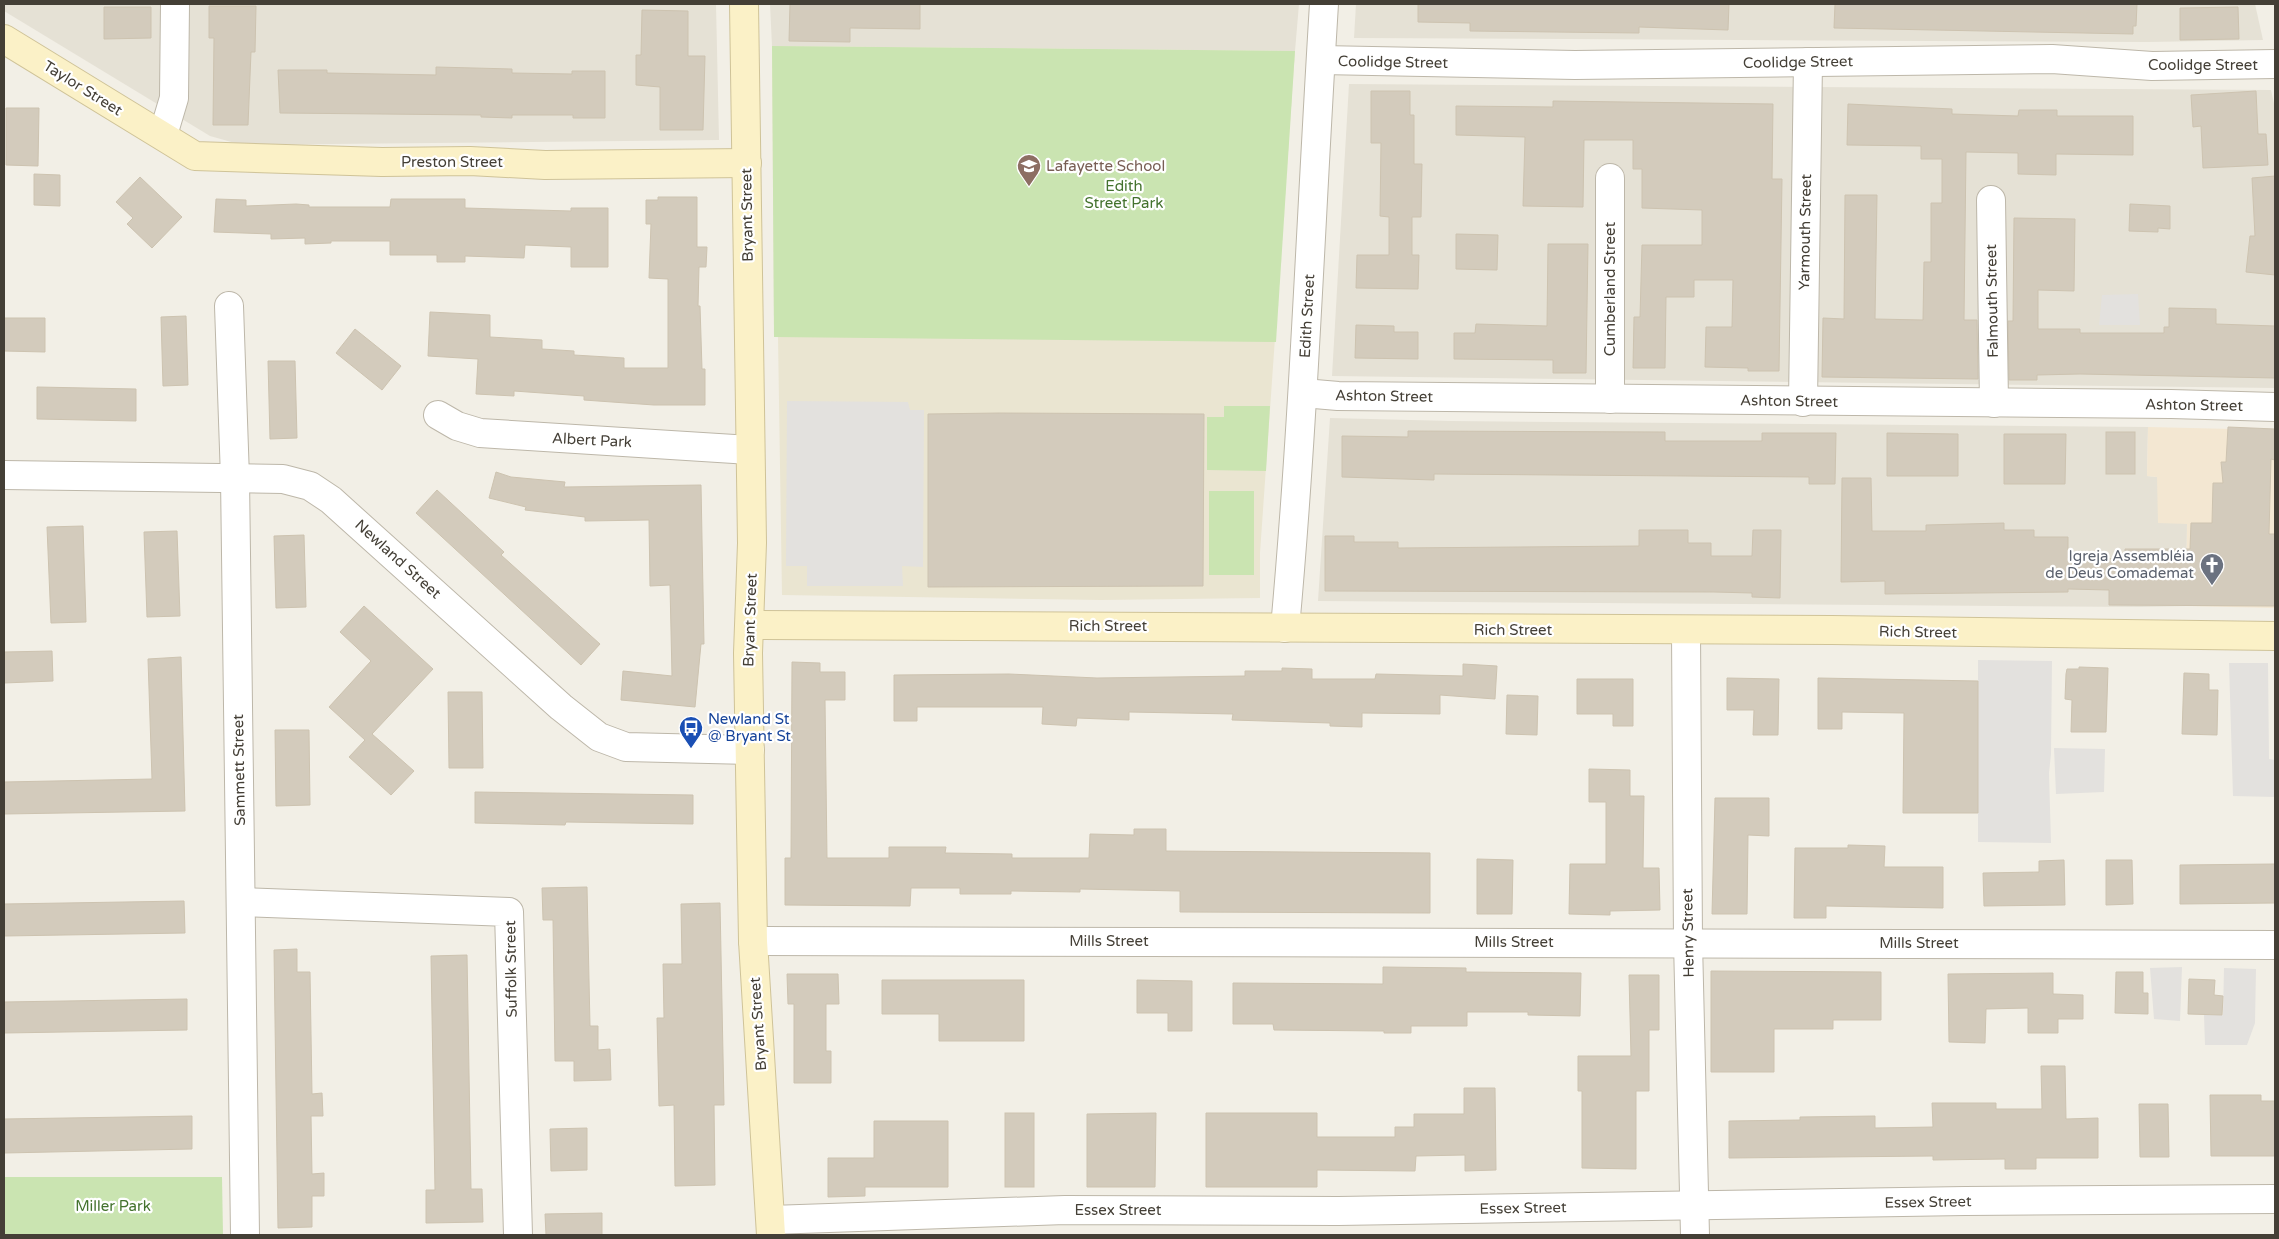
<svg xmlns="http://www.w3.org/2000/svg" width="2279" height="1239" viewBox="0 0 2279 1239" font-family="'Varela Round',sans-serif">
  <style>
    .residential { fill: #e5e1d5 }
    .commercial { fill: #f3e7d2 }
    .education { fill: #eae5d1 }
    .green { fill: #cae4b1 }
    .parking { fill: #e3e1de }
    .building { fill: #d3cbbc; stroke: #cdc3b0 }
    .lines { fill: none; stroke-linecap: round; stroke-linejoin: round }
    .street-casing { stroke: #bdb7a9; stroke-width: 30 }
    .secondary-casing { stroke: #cfc398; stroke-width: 30 }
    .street { stroke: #fff; stroke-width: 28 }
    .secondary { stroke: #fbf1c7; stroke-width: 28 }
    .labels { text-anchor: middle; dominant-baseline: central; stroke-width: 4.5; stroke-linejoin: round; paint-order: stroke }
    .street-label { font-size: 15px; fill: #443f36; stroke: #fff }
    .education-label { font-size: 15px; fill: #785e54; stroke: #fff; text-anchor: start }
    .park-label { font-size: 15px; fill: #43722d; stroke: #fff }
    .worship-label { font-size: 15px; fill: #5b616d; stroke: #fff; text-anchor: end }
    .transit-label { font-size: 15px; fill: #164399; stroke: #fff; text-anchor: start }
  </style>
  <rect width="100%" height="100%" fill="#f2efe6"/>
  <!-- residential -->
  <g class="residential">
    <polygon points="4,4 716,4 719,140 242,145 210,136 4,11"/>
    <polygon points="770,4 1299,4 1295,51 772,46"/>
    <polygon points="1356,4 2255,4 2263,40 2148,42 1354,38"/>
    <polygon points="1349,84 2271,90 2275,108 2275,388 1332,376"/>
    <polygon points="1330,418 1451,421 2148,427 2147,476 2157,477 2187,523 2186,606 2141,607 1318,601"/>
  </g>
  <!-- commercial -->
  <polygon class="commercial" points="2148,427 2275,430 2275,608 2186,606 2187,524 2158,523 2157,477 2147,476"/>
  <!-- education -->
  <polygon class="education" points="772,46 1295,51 1260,553 1260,598 1101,600 782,595 778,337 774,337 774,323"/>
  <!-- green -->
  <g class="green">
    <polygon points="772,46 1295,51 1276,342 774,337"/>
    <polygon points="1224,406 1270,406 1266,471 1207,470 1207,417 1224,417"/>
    <rect x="1209" y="491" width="45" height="84"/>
    <polygon points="4,1177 222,1177 223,1235 4,1235"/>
  </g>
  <!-- parking -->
  <g class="parking">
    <polygon points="2138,294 2140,325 2099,325 2102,295"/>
    <polygon points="787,401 908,402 910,410 924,410 923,567 902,566 903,586 807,586 807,566 786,566"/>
    <polygon points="1978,660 2052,661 2051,754 2049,773 2051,843 1978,842"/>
    <polygon points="2229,663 2268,663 2269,759 2275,760 2275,797 2233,796"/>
    <polygon points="2054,748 2105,749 2104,792 2056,794"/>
    <polygon points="2182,967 2180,1021 2154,1019 2150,968"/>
    <polygon points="2224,968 2256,969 2255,1023 2247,1045 2205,1045 2204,1015 2223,1015"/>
  </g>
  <!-- building -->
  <g class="building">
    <polygon points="790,4 920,4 920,29 850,28 850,42 789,41"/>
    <polygon points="1418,4 1729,4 1728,30 1639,27 1639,33 1470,31 1470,23 1418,22"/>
    <polygon points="1835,4 2137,4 2136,26 2133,26 2133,34 1834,28"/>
    <polygon points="209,6 256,6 255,52 251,52 248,125 213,125 214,38 209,38"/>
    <polygon points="104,7 151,7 151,38 104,39"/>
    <polygon points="2238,7 2239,39 2180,40 2180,8"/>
    <polygon points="642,10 688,11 688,56 705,56 703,130 660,130 660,87 636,85 636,55 641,55"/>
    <polygon points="436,67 512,69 512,73 572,74 572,71 605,71 605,118 573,118 573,115 512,115 512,118 481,117 481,115 280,113 278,70 327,70 327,73 436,75"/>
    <polygon points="1371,91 1410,91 1410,115 1414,115 1414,164 1422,164 1421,217 1412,217 1412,255 1419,255 1418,289 1356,288 1357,255 1389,255 1389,217 1380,216 1381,143 1371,143"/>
    <polygon points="2256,91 2258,134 2266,134 2268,165 2203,168 2201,126 2193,127 2191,95"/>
    <polygon points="1553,101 1773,104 1772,179 1782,179 1779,371 1748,371 1748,368 1705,367 1706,327 1732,327 1733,280 1694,280 1694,297 1666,297 1665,368 1633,368 1634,317 1640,317 1642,245 1702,245 1702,210 1642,208 1642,169 1633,169 1633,140 1584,140 1583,207 1523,206 1525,137 1456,135 1456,106 1553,107"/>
    <polygon points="1848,104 1952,109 1952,114 2018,116 2019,110 2057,110 2057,116 2133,116 2133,155 2056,154 2056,175 2018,174 2018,153 1966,152 1964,320 1977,320 1978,379 1822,377 1823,318 1844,319 1845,195 1877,195 1875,319 1923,320 1924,262 1931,262 1931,203 1942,203 1942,159 1921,159 1921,146 1847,145"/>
    <polygon points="6,108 39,108 38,166 6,165"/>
    <polygon points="34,174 60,175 60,206 34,205"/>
    <polygon points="2275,176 2275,275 2246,272 2250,236 2255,236 2252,178"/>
    <polygon points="140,177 182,217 152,248 127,224 133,218 116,202"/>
    <polygon points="658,197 697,197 697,247 707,247 706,267 699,267 698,306 700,306 702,369 705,369 705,405 654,405 584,400 584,396 514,391 514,396 476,394 478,359 428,356 430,312 490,315 490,337 542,340 542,349 574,351 574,355 624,358 624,368 668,368 668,279 649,278 651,224 646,224 646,200 658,200"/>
    <polygon points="216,199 246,200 246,206 296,204 309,205 309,207 390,207 391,199 465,199 465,208 571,211 571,208 608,208 608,267 571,267 571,247 525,245 524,258 465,256 465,262 437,262 437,255 390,255 390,241 331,241 331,243 305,244 305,238 271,239 271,234 214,232"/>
    <polygon points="2130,204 2170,206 2170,229 2158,228 2158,232 2129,231"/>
    <polygon points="2014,218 2075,219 2074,291 2038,290 2038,329 2080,329 2080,333 2164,333 2164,327 2169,327 2169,308 2216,309 2216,324 2275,326 2275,378 2080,374 2037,375 2037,380 2009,380 2008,321 2013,321"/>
    <polygon points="1456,234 1498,235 1497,270 1456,269"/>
    <polygon points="1548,244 1588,244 1586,373 1553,373 1553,360 1454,359 1454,333 1475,333 1476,324 1547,326"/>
    <polygon points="186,316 188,385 163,386 161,317"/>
    <polygon points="4,318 45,318 45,352 4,351"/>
    <polygon points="1356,325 1394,326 1394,332 1418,332 1418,359 1355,358"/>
    <polygon points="355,329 401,366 382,390 336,353"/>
    <polygon points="268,361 295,361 297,438 270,439"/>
    <polygon points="37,387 136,389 136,421 37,419"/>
    <polygon points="999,413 1204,414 1203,586 928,587 928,414"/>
    <polygon points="2228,427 2275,429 2275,460 2271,459 2269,534 2275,534 2275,606 2109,605 2109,590 2068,589 2068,592 1885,594 1885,581 1841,582 1842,478 1871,478 1872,531 1926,531 1926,525 2004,523 2004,530 2034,530 2034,537 2068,537 2068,558 2125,559 2125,549 2190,549 2191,523 2212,523 2213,483 2223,483 2221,462 2226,462"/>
    <polygon points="1408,431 1665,432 1665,441 1762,441 1762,433 1836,433 1835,484 1809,484 1809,477 1434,474 1434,480 1342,477 1342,436 1408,437"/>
    <rect x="2106" y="432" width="29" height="42"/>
    <polygon points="1887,433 1958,434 1958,476 1887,476"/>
    <polygon points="2004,434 2066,434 2065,484 2004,484"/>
    <polygon points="496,472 511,477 565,482 564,487 701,485 704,644 701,644 695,707 621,700 623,671 672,676 670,585 650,586 649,520 585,521 585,517 525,510 526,507 489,498"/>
    <polygon points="437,490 504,552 501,555 600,644 581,665 416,513"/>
    <polygon points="83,526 86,622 51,623 47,527"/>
    <polygon points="1639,530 1688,530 1688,543 1711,543 1711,556 1752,556 1753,530 1781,530 1780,598 1752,597 1752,593 1714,592 1325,591 1325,536 1354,536 1354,542 1398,542 1398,548 1639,546"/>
    <polygon points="177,531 180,616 147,617 144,532"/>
    <polygon points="304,535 306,607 276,608 274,536"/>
    <polygon points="364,606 433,669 372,734 414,771 391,795 349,757 365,740 329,707 371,661 340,632"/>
    <polygon points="52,651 53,681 4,683 4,652"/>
    <polygon points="181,657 185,811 4,814 4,782 152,779 148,659"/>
    <polygon points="792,662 820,663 820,672 845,672 845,700 825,700 827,858 889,858 889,847 946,847 945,853 1012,854 1012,858 1089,858 1090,834 1134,835 1134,829 1166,829 1166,851 1430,853 1430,913 1180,912 1180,891 1080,889 1080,892 1011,891 1011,894 960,894 960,888 911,888 910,906 785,905 785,858 791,858"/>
    <polygon points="1463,664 1497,666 1495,699 1440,695 1440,714 1362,713 1362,727 1330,726 1330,723 1232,720 1233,714 1129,712 1129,720 1077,718 1076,726 1042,724 1043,707 917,707 917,721 894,721 894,675 1009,674 1097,678 1245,676 1245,671 1282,671 1282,668 1312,669 1312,679 1375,679 1376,674 1463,676"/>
    <polygon points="2079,667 2108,668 2106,732 2071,732 2072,700 2065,699 2066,674 2067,669 2079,669"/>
    <polygon points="2184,673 2209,674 2209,690 2218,690 2217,735 2182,734"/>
    <polygon points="1727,678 1779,679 1778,735 1753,735 1754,710 1727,710"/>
    <polygon points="1818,678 1978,681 1978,813 1903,813 1904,713 1842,712 1842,729 1818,729"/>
    <polygon points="1577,679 1633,679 1633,726 1613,726 1613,714 1577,714"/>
    <polygon points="448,692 482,692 483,768 449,768"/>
    <polygon points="1507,695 1538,696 1537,735 1506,734"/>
    <polygon points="275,730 309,730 310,805 276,806"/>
    <polygon points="1589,769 1630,770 1630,796 1644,796 1643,868 1659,868 1660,910 1610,911 1610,915 1569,914 1570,864 1606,864 1606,802 1589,802"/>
    <polygon points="475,792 693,795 693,824 566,822 565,825 475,823"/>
    <polygon points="1715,798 1769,798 1769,836 1748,835 1747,914 1712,914"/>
    <polygon points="1848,845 1885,846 1884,867 1943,867 1943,908 1826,906 1826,918 1794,918 1795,848 1848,848"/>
    <polygon points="1477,859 1513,860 1512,914 1477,914"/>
    <polygon points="2064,860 2065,905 1984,906 1983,873 2039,872 2039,861"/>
    <polygon points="2106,860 2132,860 2133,904 2106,905"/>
    <polygon points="2275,864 2275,903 2180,904 2180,865"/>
    <polygon points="587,887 590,1026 598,1026 598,1050 610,1049 611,1080 574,1081 574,1061 555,1061 553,920 543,920 542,888"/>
    <polygon points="184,901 185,933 4,936 4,904"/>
    <polygon points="720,903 724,1105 714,1105 715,1185 675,1186 674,1105 659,1106 657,1018 664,1018 663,964 682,964 681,904"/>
    <polygon points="297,949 297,972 310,972 312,1094 322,1093 323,1116 311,1116 312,1174 324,1173 324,1196 312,1196 312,1227 278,1228 274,950"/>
    <polygon points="467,955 471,1189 482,1189 483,1222 426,1223 426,1190 435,1190 431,956"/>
    <polygon points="1383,967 1466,968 1466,972 1581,973 1580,1016 1528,1015 1528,1012 1467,1012 1467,1026 1411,1026 1411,1033 1384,1033 1384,1031 1274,1030 1273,1024 1233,1024 1233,983 1383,984"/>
    <polygon points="1711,971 1881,972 1881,1020 1833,1020 1833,1029 1774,1029 1774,1072 1711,1072"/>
    <polygon points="2116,972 2143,972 2143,993 2148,993 2148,1014 2115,1013"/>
    <polygon points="2053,973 2053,994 2083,995 2083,1019 2058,1019 2058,1033 2028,1033 2028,1008 1986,1009 1985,1043 1949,1042 1948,974"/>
    <polygon points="787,974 838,974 839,1004 826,1004 826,1051 831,1051 831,1083 794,1083 794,1004 788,1004"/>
    <polygon points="1629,975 1659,975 1659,1030 1649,1030 1649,1091 1636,1091 1636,1169 1582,1168 1582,1091 1578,1091 1578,1056 1631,1056"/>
    <polygon points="2189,979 2215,980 2214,995 2223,996 2222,1015 2188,1014"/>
    <polygon points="882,980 1024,980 1024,1041 939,1041 939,1014 882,1014"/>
    <polygon points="1137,980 1192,981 1192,1031 1168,1031 1168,1013 1137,1013"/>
    <polygon points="187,999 187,1030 4,1033 4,1002"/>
    <polygon points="2041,1066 2065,1066 2066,1119 2098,1118 2098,1158 2036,1158 2036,1169 2005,1169 2005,1159 1933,1160 1933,1156 1729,1158 1729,1121 1800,1120 1800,1117 1875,1116 1875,1128 1933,1127 1932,1103 1996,1103 1996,1109 2042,1109"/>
    <polygon points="1464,1088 1495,1088 1496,1170 1465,1171 1465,1155 1416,1156 1415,1171 1317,1170 1317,1187 1206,1187 1206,1113 1317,1113 1317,1137 1395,1137 1395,1127 1414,1127 1414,1114 1464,1114"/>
    <polygon points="2210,1095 2261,1095 2261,1101 2275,1101 2275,1156 2211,1156"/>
    <polygon points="2139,1104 2168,1104 2169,1157 2140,1157"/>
    <rect x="1005" y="1113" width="29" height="74"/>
    <polygon points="1156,1113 1155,1187 1087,1187 1087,1114"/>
    <polygon points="192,1116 192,1149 4,1153 4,1119"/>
    <polygon points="874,1121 948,1121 948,1187 865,1187 865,1196 828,1197 828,1158 874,1158"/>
    <polygon points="587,1128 587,1170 551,1171 550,1129"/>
    <polygon points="602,1213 602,1235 546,1235 545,1214"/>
  </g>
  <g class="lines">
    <!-- street casing -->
    <g class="street-casing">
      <g id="street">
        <polyline points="1321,60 1575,65 2052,59 2152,66 2275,64"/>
        <polyline points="163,135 174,98 175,4"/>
        <polyline points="1991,200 1994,403"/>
        <polyline points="229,306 235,478 245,1235"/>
        <polyline points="1303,393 1338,396 2171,404 2275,407"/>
        <polyline points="1610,399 1610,178"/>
        <polyline points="1803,402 1808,62"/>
        <polyline points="438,415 457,426 480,433 750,450"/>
        <polyline points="4,475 283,479 310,486 331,500 561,707 599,737 626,747 750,750"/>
        <path d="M1285 628C1304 420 1311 212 1324 4"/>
        <polyline points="1686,631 1688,942 1695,1235"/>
        <polyline points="241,902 509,912 518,1235"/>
        <polyline points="753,941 2275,945"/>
        <polyline points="771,1220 1065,1210 1338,1211 1965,1201 2275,1199"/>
      </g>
    </g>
    <!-- secondary casing -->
    <g class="secondary-casing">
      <g id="secondary">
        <polyline points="744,4 752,543 748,653 753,941 771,1235"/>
        <polyline points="4,39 195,156 382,162 470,161 545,165 747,163"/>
        <polyline points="751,625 1832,630 2275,636"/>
      </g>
    </g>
    <!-- street -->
    <use href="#street" class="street"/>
    <!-- secondary -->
    <use href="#secondary" class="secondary"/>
  </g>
  <!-- icons -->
  <defs>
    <g id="school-pin" transform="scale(1.25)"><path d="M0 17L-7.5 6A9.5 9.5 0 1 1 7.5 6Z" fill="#8d6e63" stroke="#fff"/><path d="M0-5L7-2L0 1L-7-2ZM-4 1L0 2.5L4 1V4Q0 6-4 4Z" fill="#fff"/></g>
    <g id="church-pin" transform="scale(1.25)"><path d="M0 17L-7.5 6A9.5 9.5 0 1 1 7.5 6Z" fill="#6b7280" stroke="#fff"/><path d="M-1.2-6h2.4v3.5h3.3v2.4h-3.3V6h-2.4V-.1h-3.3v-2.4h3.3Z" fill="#fff"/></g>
    <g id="bus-pin" transform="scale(1.25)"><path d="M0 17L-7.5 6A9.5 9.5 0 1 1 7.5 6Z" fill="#1a4fb4" stroke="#fff"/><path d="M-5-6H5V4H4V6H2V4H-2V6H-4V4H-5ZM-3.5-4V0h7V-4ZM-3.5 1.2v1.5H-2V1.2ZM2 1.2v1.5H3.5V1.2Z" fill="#fff"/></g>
  </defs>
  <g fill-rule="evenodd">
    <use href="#school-pin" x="1029" y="166"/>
    <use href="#church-pin" x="2212" y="565"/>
    <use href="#bus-pin" x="691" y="728"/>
  </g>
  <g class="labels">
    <!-- street labels -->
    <g class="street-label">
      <text transform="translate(1393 62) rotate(1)">Coolidge Street</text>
      <text transform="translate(1798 62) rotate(-1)">Coolidge Street</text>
      <text x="2203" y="65">Coolidge Street</text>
      <text transform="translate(83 88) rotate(32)">Taylor Street</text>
      <text x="452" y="162">Preston Street</text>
      <text transform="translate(747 215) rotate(-91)">Bryant Street</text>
      <text transform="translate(1805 232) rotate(-89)">Yarmouth Street</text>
      <text transform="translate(1610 289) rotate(-90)">Cumberland Street</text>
      <text transform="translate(1992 301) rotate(-91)">Falmouth Street</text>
      <text transform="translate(1307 316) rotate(-87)">Edith Street</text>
      <text transform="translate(1384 396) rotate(1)">Ashton Street</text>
      <text transform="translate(1789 401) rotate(1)">Ashton Street</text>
      <text transform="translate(2194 405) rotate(1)">Ashton Street</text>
      <text transform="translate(592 440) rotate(3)">Albert Park</text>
      <text transform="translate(398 559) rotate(42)">Newland Street</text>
      <text transform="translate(750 620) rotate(-88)">Bryant Street</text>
      <text x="1108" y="626">Rich Street</text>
      <text x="1513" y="630">Rich Street</text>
      <text transform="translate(1918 632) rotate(1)">Rich Street</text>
      <text transform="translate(239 770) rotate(-91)">Sammett Street</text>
      <text transform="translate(1688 933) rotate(-91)">Henry Street</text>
      <text x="1109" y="941">Mills Street</text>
      <text x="1514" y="942">Mills Street</text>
      <text x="1919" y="943">Mills Street</text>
      <text transform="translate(511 969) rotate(-91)">Suffolk Street</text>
      <text transform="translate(758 1024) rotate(-94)">Bryant Street</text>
      <text transform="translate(1928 1202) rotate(-1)">Essex Street</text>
      <text transform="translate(1523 1208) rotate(-1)">Essex Street</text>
      <text x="1118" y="1210">Essex Street</text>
    </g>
    <!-- education labels -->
    <g class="education-label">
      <text x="1046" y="166">Lafayette School</text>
    </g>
    <!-- park labels -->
    <g class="park-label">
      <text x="1124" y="186">Edith<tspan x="1124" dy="17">Street Park</tspan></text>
      <text x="113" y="1206">Miller Park</text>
    </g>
    <!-- worship labels -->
    <g class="worship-label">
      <text x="2194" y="556">Igreja Assembléia<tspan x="2194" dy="17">de Deus Comademat</tspan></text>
    </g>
    <!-- transit labels -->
    <g class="transit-label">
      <text x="708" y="719">Newland St<tspan x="708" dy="17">@ Bryant St</tspan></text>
    </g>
  </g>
  <!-- border -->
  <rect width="2279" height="1239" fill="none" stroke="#443f36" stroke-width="10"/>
</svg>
